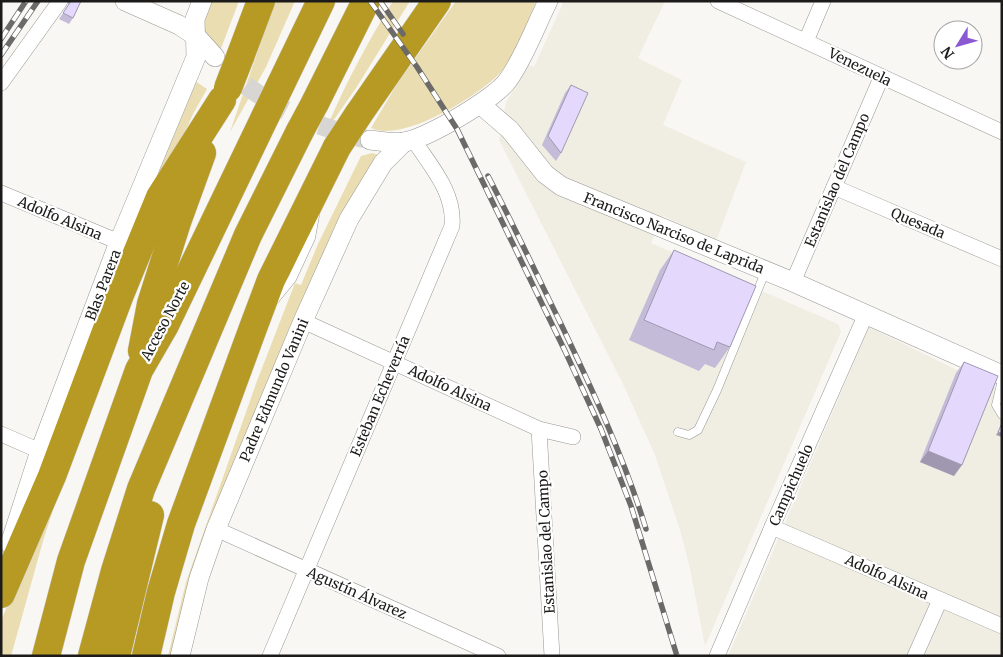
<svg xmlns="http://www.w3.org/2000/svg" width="1003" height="657" viewBox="0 0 1003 657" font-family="Merriweather,serif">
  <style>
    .built { fill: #f0ede2 }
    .green { fill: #e9ddb1 }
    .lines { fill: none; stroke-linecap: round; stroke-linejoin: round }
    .tertiary-tunnel { stroke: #d7d6d2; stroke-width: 19; stroke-dasharray: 19 9; stroke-linecap: butt }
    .service-casing { stroke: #989793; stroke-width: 9 }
    .minor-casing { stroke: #989793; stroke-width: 16 }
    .tertiary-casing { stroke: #989793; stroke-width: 20 }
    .motorway-casing { stroke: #d2d1d1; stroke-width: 29 }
    .service { stroke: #fff; stroke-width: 8 }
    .minor { stroke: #fff; stroke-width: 15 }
    .tertiary { stroke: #fff; stroke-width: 19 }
    .motorway { stroke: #b79a24; stroke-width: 28 }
    .rail-casing { stroke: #6b6a68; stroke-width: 5.5 }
    .rail { stroke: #fff; stroke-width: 4; stroke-dasharray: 11; stroke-linecap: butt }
    .motorway-bridge-casing { stroke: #d2d1d1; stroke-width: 29; stroke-linecap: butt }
    .motorway-bridge { stroke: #b79a24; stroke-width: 28 }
    .wall { fill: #c4bbd9 }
    .shaded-wall { fill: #a098b0 }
    .building { fill: #e4d9fc; stroke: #a098b0 }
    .labels { text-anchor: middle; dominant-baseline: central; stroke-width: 4.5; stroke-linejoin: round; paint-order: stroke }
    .street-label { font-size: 14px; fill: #1c1b1a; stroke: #fff }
  </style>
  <rect width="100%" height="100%" fill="#f8f7f3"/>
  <!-- built -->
  <g class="built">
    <polygon points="564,1 665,1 638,58 682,80 663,125 746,162 716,241 663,216 651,243 838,324 841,332 705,646 690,569 680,530 655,455 623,384 499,140 506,102 528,65 534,67"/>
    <polygon points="869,327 1002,392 1002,656 728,656"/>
  </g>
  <!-- green -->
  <g class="green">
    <polygon points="208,1 239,1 220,51 201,37"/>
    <polygon points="275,1 295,1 266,67 230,132"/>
    <path d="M393 1H410L356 88 333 121 330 120C348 79 369 40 393 1Z"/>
    <path d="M456 1H536C526 25 518 54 500 73 478 96 403 143 371 128L397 84Z"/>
    <polygon points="195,81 207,89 193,114 53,432"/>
    <polygon points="372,153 378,155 360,182 320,264 175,656 168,656 186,582 257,381 295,283 301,285 318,244 361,156"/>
    <polygon points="73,448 43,541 11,656 1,656 1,621"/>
  </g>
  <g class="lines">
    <!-- tertiary-tunnel -->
    <path class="tertiary-tunnel" d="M225 67C266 107 315 127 370 140"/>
    <!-- service casing -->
    <g class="service-casing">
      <g id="service">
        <polyline points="274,301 292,279 311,238 315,216"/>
        <polyline points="1002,380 996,405 1002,415"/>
        <polyline points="678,432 689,435 698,430 717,390 766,270"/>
      </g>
    </g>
    <!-- minor casing -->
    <g class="minor-casing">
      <g id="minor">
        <polyline points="718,1 1002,132"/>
        <polyline points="806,41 823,1"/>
        <polyline points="1,83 60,1"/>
        <polyline points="834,187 1002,259"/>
        <polyline points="1,193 119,242"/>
        <polyline points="793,282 881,78"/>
        <polyline points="303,321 539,429 573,437"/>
        <polyline points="539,429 552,656"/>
        <polyline points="1,434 40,451"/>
        <polyline points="772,527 1002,626"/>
        <polyline points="216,529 498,656"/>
        <path d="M270 656 452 226C455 192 431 167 413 139"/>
        <polyline points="717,656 772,527 866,314"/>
        <polyline points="915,656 940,600"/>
      </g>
    </g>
    <!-- tertiary casing -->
    <g class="tertiary-casing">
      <g id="tertiary">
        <polyline points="125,1 179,25 197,37 215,57"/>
        <polyline points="480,104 510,130 545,174 561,186 793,282 1002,375"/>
        <path d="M370 140C381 141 393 144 404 142 426 139 496 98 508 80 525 56 535 27 548 1"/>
        <polyline points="10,544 40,451 119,242 196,57 195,19 202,1"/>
        <polyline points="180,656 199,578 216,529 303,321 349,219 383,163 404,142"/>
      </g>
    </g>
    <!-- motorway casing -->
    <g class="motorway-casing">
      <g id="motorway">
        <polyline points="240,57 261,1"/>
        <polyline points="280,86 321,1"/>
        <polyline points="315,103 366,1"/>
        <polyline points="358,115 437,1"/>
        <polyline points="142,351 151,304 177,222 202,153"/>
        <polyline points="1,594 52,476 119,297 160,197 222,100"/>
        <polyline points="46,656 71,561 139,370 165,325 266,115"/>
        <polyline points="92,656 115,571 141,489 248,235 300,131"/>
        <polyline points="116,656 150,515"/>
        <polyline points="146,656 161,592 181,524 253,328 271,280 337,147"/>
      </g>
    </g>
    <!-- service -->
    <use href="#service" class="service"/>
    <!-- minor -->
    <use href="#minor" class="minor"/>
    <!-- tertiary -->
    <use href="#tertiary" class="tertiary"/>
    <!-- motorway -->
    <use href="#motorway" class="motorway"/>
    <!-- rail casing -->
    <g class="rail-casing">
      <g id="rail">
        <polyline points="370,1 417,67 457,129 565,351 601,429 631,506 677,656"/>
        <polyline points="380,1 403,34"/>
        <polyline points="1,39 26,1"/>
        <polyline points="1,55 38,1"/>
        <path d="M488 176C513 224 536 273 560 322 592 389 624 457 646 529"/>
      </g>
    </g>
    <!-- rail -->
    <use href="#rail" class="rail"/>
    <!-- motorway-bridge casing -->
    <g class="motorway-bridge-casing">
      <g id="motorway-bridge">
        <polyline points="228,88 240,57"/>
        <polyline points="266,115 280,86"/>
        <polyline points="300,131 315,103"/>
        <polyline points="337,147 358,115"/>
      </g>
    </g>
    <!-- motorway-bridge -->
    <use href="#motorway-bridge" class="motorway-bridge"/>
  </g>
  <!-- wall -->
  <g class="wall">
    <polygon points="68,1 81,1 73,18 69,24 59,19 68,6"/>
    <polygon points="571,85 561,153 556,161 542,145 565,93"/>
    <polygon points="674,250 730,347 715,368 705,364 699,371 629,340 660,270"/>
    <polygon points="964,362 954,476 920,462 956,373"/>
  </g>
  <!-- shaded-wall -->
  <g class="shaded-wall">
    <polygon points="998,432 1002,433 1002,437 996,435"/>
    <polygon points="928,451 962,465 954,476 920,462"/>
  </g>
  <!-- building -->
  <g class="building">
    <polygon points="71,1 81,1 73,18 63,13"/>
    <polygon points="571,85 588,93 561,153 548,136"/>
    <polygon points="674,250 756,286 730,347 717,342 714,350 644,320"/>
    <polygon points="964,362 998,376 962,465 928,451"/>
    <polygon points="1002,423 1002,433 998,432"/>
  </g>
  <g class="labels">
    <!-- street labels -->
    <g class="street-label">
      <text transform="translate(860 67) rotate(26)">Venezuela</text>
      <text transform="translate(837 180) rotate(-67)">Estanislao del Campo</text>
      <text transform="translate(60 218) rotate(23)">Adolfo Alsina</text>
      <text transform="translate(918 223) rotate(23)">Quesada</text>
      <text transform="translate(674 233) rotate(22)">Francisco Narciso de Laprida</text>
      <text transform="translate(103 285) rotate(-69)">Blas Parera</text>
      <text transform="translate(165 321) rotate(-62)">Acceso Norte</text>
      <text transform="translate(450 388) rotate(25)">Adolfo Alsina</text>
      <text transform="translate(274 390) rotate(-67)">Padre Edmundo Vanini</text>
      <text transform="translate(380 396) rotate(-67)">Esteban Echeverría</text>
      <text transform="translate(791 485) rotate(-66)">Campichuelo</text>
      <text transform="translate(546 542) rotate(-93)">Estanislao del Campo</text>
      <text transform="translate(887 577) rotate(24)">Adolfo Alsina</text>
      <text transform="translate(357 593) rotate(24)">Agustín Álvarez</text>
    </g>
  </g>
  <!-- border -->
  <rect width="1003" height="657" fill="none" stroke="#1c1b1a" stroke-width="5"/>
  <!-- north arrow -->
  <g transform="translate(958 45) rotate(233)"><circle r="24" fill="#ffffff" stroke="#a4a4a3"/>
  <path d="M0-4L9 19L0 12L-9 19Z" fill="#8a59d2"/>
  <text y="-8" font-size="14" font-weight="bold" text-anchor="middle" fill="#1c1b1a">N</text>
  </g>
</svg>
